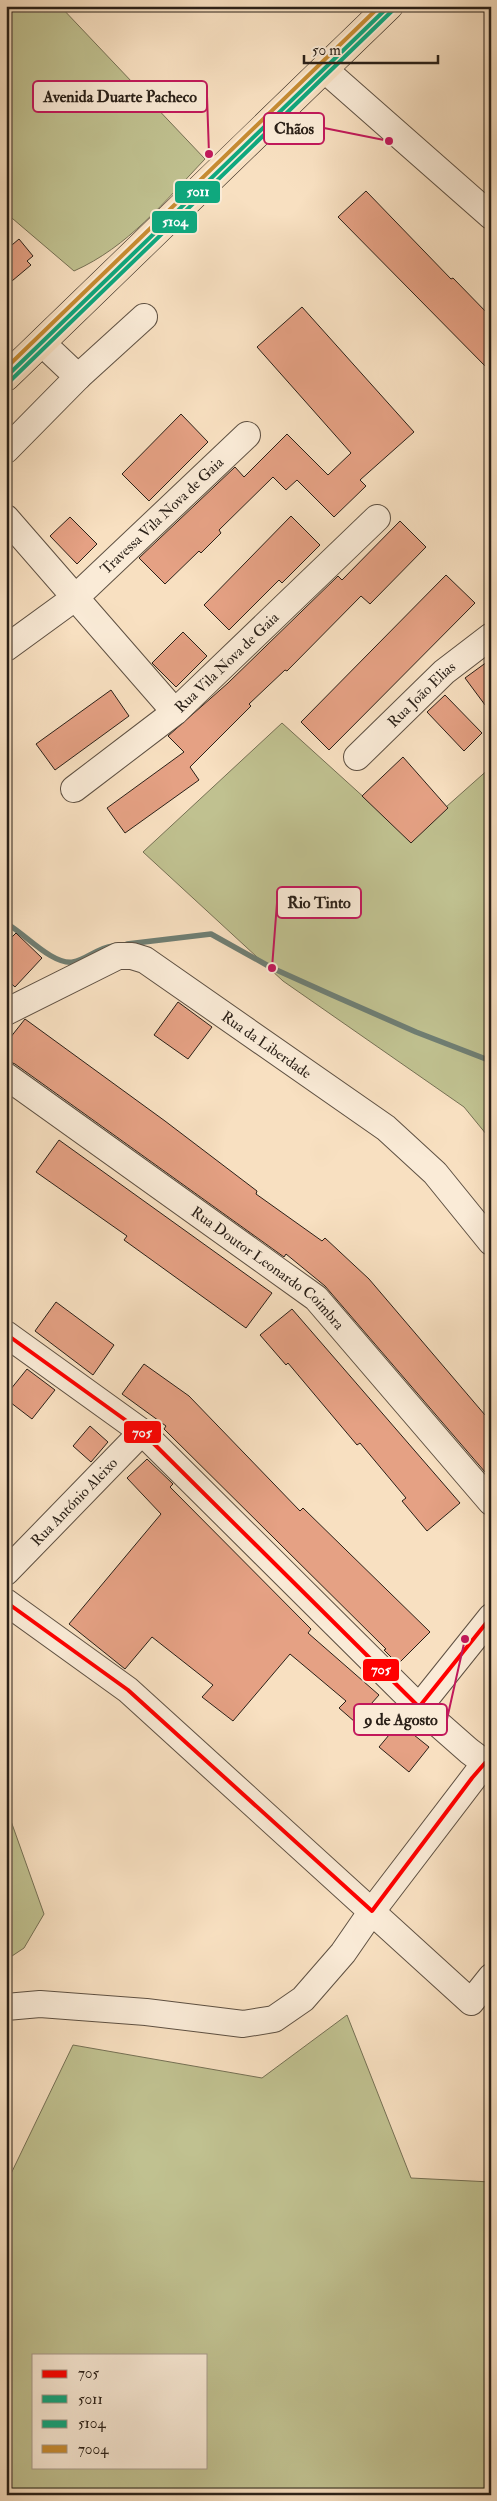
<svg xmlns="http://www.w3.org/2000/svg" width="497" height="2501" viewBox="0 0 497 2501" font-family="'IM FELL Double Pica',serif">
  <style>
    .green { fill: #c0c190; stroke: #757054; fill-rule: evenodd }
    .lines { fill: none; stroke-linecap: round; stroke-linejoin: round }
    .stream { stroke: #6f7e73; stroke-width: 5.5 }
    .building { fill: #e5a184; stroke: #2a2018 }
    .minor-casing { stroke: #5e5042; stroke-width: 28 }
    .major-casing { stroke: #2a2018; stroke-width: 29 }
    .minor { stroke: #faebd7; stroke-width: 26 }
    .major { stroke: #f8e0c1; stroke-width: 28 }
    .bus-1-casing { stroke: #faebd7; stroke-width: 8 }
    .bus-2-casing { stroke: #faebd7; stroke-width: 8 }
    .bus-3-casing { stroke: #faebd7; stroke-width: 8 }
    .bus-4-casing { stroke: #faebd7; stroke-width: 8 }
    .bus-1 { stroke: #f00; stroke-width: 4 }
    .bus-2 { stroke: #0fa87e; stroke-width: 4 }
    .bus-3 { stroke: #0fa87e; stroke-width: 4 }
    .bus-4 { stroke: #c78c32; stroke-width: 4 }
    .labels { text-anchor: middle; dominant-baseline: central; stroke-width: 4.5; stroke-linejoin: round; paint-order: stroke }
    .street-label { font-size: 15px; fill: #2a2018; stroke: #faebd7 }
    .leader { fill: none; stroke: #c2185b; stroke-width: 2 }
    .callout-dot { fill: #c2185b; stroke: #faebd7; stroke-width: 2 }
    .callout { fill: #faebd7; stroke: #c2185b; stroke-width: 2 }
    .callout-label { font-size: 16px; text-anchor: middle; font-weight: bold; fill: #2a2018 }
    .line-badge { stroke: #faebd7; stroke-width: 2 }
    .badge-label { font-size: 14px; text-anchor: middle; font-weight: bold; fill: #fff }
  </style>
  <rect width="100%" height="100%" fill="#f8e0c1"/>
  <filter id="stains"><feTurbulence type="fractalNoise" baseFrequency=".004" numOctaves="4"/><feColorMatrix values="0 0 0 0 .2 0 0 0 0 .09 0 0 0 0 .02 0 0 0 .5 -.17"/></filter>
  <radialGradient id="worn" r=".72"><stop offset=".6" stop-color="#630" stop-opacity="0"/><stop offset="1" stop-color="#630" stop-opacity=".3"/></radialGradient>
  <!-- green -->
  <g class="green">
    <path d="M6 6H60L205 159C165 201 128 247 74 271L6 213Z"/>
    <polygon points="282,723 410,839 491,767 491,1140 464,1107 283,981 143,852"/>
    <polygon points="6,1807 44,1914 24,1948 6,1960"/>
    <path d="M347 2015 411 2178 491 2182V2495H6V2184L73 2045 262 2078ZM34 2355H206V2467H34Z"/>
  </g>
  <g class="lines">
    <!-- stream -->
    <g class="stream">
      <path d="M6 926 9 925C27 936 53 965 73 962 86 960 97 948 113 946"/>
      <polyline points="127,944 211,934 272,968 332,995 416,1032 491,1061"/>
    </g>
  </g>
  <!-- building -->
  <g class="building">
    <polygon points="366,191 451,279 453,278 491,317 491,372 338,217"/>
    <polygon points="19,239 33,256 27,261 31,265 6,286 6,250"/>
    <polygon points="302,307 414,432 360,480 366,486 334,517 297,480 286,490 273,477 219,530 221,533 201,553 199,551 165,584 139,558 235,467 244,477 287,434 328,475 351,453 257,347"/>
    <polygon points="181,414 208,442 149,501 122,474"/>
    <polygon points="291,516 320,545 282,583 279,580 229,630 204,605"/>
    <polygon points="70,517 97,544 77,564 50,536"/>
    <polygon points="400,521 426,547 370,604 361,596 287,671 285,670 249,704 251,706 190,767 199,780 125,833 107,808 184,752 168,736 228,683 338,576 342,580"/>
    <polygon points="446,575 475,603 329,750 301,722"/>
    <polygon points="183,632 207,656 176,687 152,663"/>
    <polygon points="491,659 491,713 465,678"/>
    <polygon points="111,690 129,716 55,770 36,744"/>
    <polygon points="445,695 482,733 464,751 427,712"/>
    <polygon points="403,757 448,808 411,843 362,796"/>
    <polygon points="16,933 42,958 15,987 6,979 6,943"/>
    <polygon points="178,1002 212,1027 188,1059 154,1035"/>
    <polygon points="25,1019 165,1121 257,1191 256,1194 322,1241 325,1238 369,1279 485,1415 491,1410 491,1467 485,1472 325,1286 286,1254 284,1257 15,1064 6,1060 6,1043"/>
    <polygon points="59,1140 272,1293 246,1328 124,1240 127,1236 36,1172"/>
    <polygon points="56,1302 114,1345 93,1375 35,1331"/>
    <polygon points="292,1309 460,1503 427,1531 402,1501 406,1498 360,1443 357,1445 288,1363 286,1365 260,1335"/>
    <polygon points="144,1364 189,1396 300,1511 303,1508 430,1632 398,1664 384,1650 386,1649 164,1429 166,1426 122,1394"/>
    <polygon points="27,1369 55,1390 32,1419 6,1399 6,1395"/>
    <polygon points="90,1426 108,1442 91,1462 73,1446"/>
    <polygon points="147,1459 173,1484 170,1487 311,1629 308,1633 379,1695 355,1722 339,1708 346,1701 290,1654 233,1721 202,1697 213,1685 152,1637 125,1669 69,1624 161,1514 127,1478"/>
    <polygon points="399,1723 429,1747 409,1772 379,1747"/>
  </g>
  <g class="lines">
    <!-- minor casing -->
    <g class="minor-casing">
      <g id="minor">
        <polyline points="324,69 491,216"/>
        <polyline points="78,377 144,317"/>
        <polyline points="6,450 78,377 42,343"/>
        <path id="s1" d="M6 518 175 712 377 518"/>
        <path id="s2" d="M6 648 76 597 247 435"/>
        <path id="s3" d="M357 757 444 672 491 636"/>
        <polyline points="74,789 175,712"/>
        <path id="s4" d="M6 1012 118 956H132L145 960 386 1128 435 1173 491 1242"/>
        <path id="s5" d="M6 1076 316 1298 491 1502"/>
        <polyline points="6,1334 142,1432 419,1707 469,1751 485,1763 491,1764"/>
        <path id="s6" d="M6 1572 142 1432"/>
        <polyline points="6,1602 128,1690 471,2002 491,1977"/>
        <polyline points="419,1707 491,1617"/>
        <polyline points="6,2007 40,2004 146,2012 243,2024 274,2019 303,1999 343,1953 372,1911 485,1763"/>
      </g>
    </g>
    <!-- major casing -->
    <g class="major-casing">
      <polyline id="major" points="6,377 389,6"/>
    </g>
    <!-- minor -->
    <use href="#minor" class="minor"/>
    <!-- major -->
    <use href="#major" class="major"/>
    <!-- bus-1 casing -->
    <g class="bus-1-casing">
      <g id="bus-1">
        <polyline points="6,1334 142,1432 419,1707 491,1617"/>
        <polyline points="6,1602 128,1690 372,1911 472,1778 485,1763 491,1764"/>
      </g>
    </g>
    <!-- bus-2 casing -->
    <g class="bus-2-casing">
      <polyline id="bus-2" points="6,377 389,6"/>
    </g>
    <!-- bus-3 casing -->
    <g class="bus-3-casing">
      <polyline id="bus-3" points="10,381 393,10"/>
    </g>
    <!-- bus-4 casing -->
    <g class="bus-4-casing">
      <polyline id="bus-4" points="6,368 380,6"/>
    </g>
    <!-- bus-1 -->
    <use href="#bus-1" class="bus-1"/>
    <!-- bus-2 -->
    <use href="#bus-2" class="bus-2"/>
    <!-- bus-3 -->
    <use href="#bus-3" class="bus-3"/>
    <!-- bus-4 -->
    <use href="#bus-4" class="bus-4"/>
  </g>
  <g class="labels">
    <!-- street labels -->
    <g class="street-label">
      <text stroke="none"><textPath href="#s2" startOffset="205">Travessa Vila Nova de Gaia</textPath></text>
      <text stroke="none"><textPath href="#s1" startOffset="329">Rua Vila Nova de Gaia</textPath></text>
      <text stroke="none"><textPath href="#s3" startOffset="90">Rua João Elias</textPath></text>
      <text stroke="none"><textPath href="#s4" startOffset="301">Rua da Liberdade</textPath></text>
      <text stroke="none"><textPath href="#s5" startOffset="325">Rua Doutor Leonardo Coimbra</textPath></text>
      <text stroke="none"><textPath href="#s6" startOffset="98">Rua António Aleixo</textPath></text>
    </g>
  </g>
  <!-- callouts -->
  <path class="leader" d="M209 154L207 96M389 141L324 128M272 968L277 903M465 1639L447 1719"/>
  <g class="callout-dot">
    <circle cx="209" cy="154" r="5"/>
    <circle cx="389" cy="141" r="5"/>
    <circle cx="272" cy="968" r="5"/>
    <circle cx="465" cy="1639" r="5"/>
  </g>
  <g class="callout">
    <rect x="33" y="81" width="174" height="31" rx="5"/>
    <rect x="264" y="113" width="60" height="31" rx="5"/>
    <rect x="277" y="887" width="84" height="31" rx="5"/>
    <rect x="354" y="1704" width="93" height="31" rx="5"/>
  </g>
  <g class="callout-label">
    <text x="120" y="102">Avenida Duarte Pacheco</text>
    <text x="294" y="134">Chãos</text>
    <text x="319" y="908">Rio Tinto</text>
    <text x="401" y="1725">9 de Agosto</text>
  </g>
  <g class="line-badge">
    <rect x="174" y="180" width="47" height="24" rx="5" fill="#0fa87e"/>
    <rect x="151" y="210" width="47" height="24" rx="5" fill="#0fa87e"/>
    <rect x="123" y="1420" width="39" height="24" rx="5" fill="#f00"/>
    <rect x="362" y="1658" width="38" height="24" rx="5" fill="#f00"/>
  </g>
  <g class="badge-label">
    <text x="198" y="196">5011</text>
    <text x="175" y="226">5104</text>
    <text x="142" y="1437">705</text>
    <text x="381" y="1674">705</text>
  </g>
  <!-- margin -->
  <rect width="497" height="2501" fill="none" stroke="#f8e0c1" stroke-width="25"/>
  <rect x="8" y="8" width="482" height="2486" fill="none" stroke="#2a2018" stroke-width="2.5"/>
  <rect x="12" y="12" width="472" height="2476" fill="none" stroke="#2a2018"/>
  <!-- legend -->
  <rect x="32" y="2354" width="175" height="115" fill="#faebd7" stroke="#a79a8b"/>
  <rect x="42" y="2370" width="25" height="8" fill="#ff0000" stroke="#a79a8b"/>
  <text x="78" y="2378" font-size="15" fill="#2a2018">705</text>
  <rect x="42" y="2395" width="25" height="8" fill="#0fa87e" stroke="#a79a8b"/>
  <text x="78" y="2404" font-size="15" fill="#2a2018">5011</text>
  <rect x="42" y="2420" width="25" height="8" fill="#0fa87e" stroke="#a79a8b"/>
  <text x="78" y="2428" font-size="15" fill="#2a2018">5104</text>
  <rect x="42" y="2445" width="25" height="8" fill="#c78c32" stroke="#a79a8b"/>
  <text x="78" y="2454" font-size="15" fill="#2a2018">7004</text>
  <!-- scale -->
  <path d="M304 55v8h134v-8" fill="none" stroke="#2a2018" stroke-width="2.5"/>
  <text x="312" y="55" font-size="15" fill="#2a2018" stroke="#faebd7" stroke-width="4" paint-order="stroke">50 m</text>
  <rect width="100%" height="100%" filter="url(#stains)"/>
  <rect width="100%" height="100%" fill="url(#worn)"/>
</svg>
